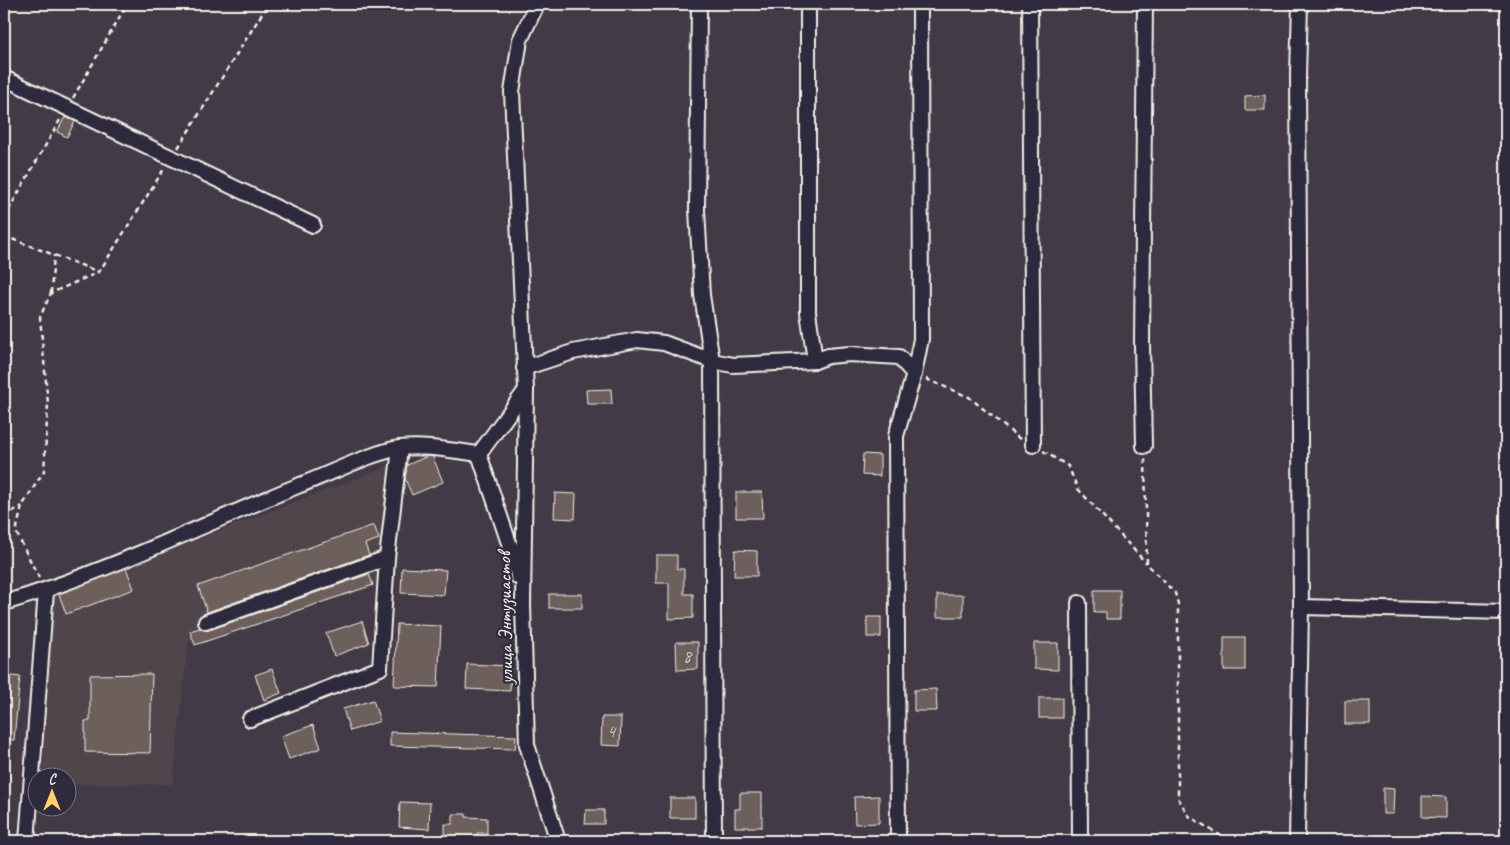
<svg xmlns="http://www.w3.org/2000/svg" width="1510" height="845" viewBox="0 0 1510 845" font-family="Caveat,sans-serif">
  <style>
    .built { fill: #4f454c }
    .building { fill: #6d5e5b; stroke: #f4f1e8 }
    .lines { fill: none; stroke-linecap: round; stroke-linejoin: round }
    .minor-casing { stroke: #f4f1e8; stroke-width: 18 }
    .path { stroke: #f4f1e8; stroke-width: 2.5; stroke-dasharray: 5 4; stroke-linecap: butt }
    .minor { stroke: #2f2a3d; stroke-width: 14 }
    .labels { text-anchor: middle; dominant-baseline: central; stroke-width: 4.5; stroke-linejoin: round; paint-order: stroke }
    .number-label { font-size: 18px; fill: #d2ccc5 }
    .street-label { font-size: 20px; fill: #f4f1e8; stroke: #2f2a3d }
  </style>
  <rect width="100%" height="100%" fill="#423a46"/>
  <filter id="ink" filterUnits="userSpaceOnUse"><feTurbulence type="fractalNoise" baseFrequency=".02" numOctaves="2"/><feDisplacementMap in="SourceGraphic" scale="10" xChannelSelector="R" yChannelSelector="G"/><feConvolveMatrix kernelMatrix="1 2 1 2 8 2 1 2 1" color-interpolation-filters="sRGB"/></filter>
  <g filter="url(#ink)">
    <!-- built -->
    <polygon class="built" points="389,466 382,585 188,643 173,784 68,784 68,778 42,778 54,594"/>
    <!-- building -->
    <g class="building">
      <polygon points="1265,95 1265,110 1245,110 1245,96"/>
      <polygon points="65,117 75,121 67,137 57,132"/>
      <polygon points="611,389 612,404 587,404 586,390"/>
      <polygon points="863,454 880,455 880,476 862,475"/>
      <polygon points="428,456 433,457 443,482 412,495 405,479 407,465"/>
      <polygon points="736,492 762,492 763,518 736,518"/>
      <polygon points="555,493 576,494 575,519 554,518"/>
      <polygon points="374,525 379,539 365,544 369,555 207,612 198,586"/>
      <polygon points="735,550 757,551 757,576 734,576"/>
      <polygon points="656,555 677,555 677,569 684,569 684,594 693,594 693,618 669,619 669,583 656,583"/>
      <polygon points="126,568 134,589 66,614 59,594"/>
      <polygon points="402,568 446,570 444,595 401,593"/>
      <polygon points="369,574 373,585 195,645 190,631 200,628 209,630"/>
      <polygon points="1094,590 1120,590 1120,619 1106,619 1106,612 1094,612"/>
      <rect x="549" y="594" width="33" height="14"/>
      <rect x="937" y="595" width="26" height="22"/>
      <rect x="867" y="617" width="14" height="20"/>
      <polygon points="362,621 369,643 334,656 326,633"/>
      <polygon points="397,624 441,626 438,687 394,686"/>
      <rect x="1224" y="637" width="21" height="33"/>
      <polygon points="676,642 698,642 698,669 677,670"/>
      <polygon points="1034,643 1058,643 1058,670 1034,669"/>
      <polygon points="467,664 511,666 510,691 466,689"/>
      <polygon points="272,669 281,693 264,700 255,675"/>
      <polygon points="152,674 150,753 85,752 85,721 90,721 90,675"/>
      <polygon points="5,675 20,677 14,740 4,739"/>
      <polygon points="936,689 937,711 914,711 914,690"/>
      <rect x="1039" y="698" width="23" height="20"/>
      <polygon points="373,700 380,721 350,731 343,709"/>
      <rect x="1345" y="701" width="25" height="23"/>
      <polygon points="602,717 621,717 620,746 601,745"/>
      <polygon points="313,725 321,748 289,759 281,736"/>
      <polygon points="390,732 516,736 515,749 390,746"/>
      <polygon points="1383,788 1394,789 1393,814 1383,814"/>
      <polygon points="740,793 762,793 762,827 735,827 735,809 740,809"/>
      <polygon points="879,796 879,823 855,824 854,797"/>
      <polygon points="1422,796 1446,797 1446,818 1422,817"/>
      <rect x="670" y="798" width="25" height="20"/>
      <polygon points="400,802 430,803 429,829 399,827"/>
      <polygon points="586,810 604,810 604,824 585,824"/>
      <polygon points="453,814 466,814 466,817 487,818 487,833 477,833 477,841 445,841 445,824 453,824"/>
    </g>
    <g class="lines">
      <!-- minor casing -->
      <g class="minor-casing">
        <g id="minor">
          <polyline points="537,4 520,40 512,92 526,390 523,605 527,745 558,841"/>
          <polyline points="699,4 697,210 702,295 712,361 714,841"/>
          <polyline points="808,4 808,312 815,361"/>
          <polyline points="1030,4 1033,445"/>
          <polyline points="4,78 313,225"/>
          <polyline points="524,368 573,352 637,340 664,343 712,361 733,365 815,361 828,356 850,354 899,357 914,374"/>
          <polyline points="1144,446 1142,344 1145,4"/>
          <polyline points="479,454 515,561 518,577"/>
          <polyline points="387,558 400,448"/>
          <path d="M4 603C106 573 201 525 300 485 327 475 373 452 400 448 425 445 454 451 479 454L526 390"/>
          <polyline points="1079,603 1080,841"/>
          <polyline points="1301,607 1506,612"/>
          <polyline points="206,622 387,558 380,668 250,719"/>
          <polyline points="27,841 46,591"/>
          <polyline points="898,841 896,436 914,374 921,339 920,4"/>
          <polyline points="1297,841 1301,607 1298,75 1300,4"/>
        </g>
      </g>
      <!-- path -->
      <g class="path">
        <polyline points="73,98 127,4"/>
        <polyline points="178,148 268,4"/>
        <polyline points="4,218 60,120"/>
        <polyline points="4,236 99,272"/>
        <polyline points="51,293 54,255"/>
        <polyline points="926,379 969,397 1021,440"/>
        <polyline points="1043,451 1068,466 1078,489 1146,563"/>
        <polyline points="1145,459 1147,564 1175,593 1178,604 1178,798 1189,816 1229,841"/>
        <polyline points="4,516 22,506"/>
        <polyline points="39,578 16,532 22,506 44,471 48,404 40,317 51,293 99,272 164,169"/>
      </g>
      <!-- minor -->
      <use href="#minor" class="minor"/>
    </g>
  </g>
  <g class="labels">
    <!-- number labels -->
    <g class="number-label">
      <text x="687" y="656">8</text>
      <text x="611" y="731">4</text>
    </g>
    <!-- street labels -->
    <g class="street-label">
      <text transform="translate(505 618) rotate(-91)">улица Энтузиастов</text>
    </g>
  </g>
  <!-- margin -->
  <rect width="1510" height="845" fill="none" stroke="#2f2a3d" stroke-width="20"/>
  <rect x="10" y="10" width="1490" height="825" fill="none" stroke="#f4f1e8" stroke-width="2" filter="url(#ink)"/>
  <!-- north arrow -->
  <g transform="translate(52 792)"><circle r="24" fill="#2f2a3d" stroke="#7e7a81"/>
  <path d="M0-4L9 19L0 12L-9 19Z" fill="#ffd166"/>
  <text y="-8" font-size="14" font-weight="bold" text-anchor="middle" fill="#f4f1e8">С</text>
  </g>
</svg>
